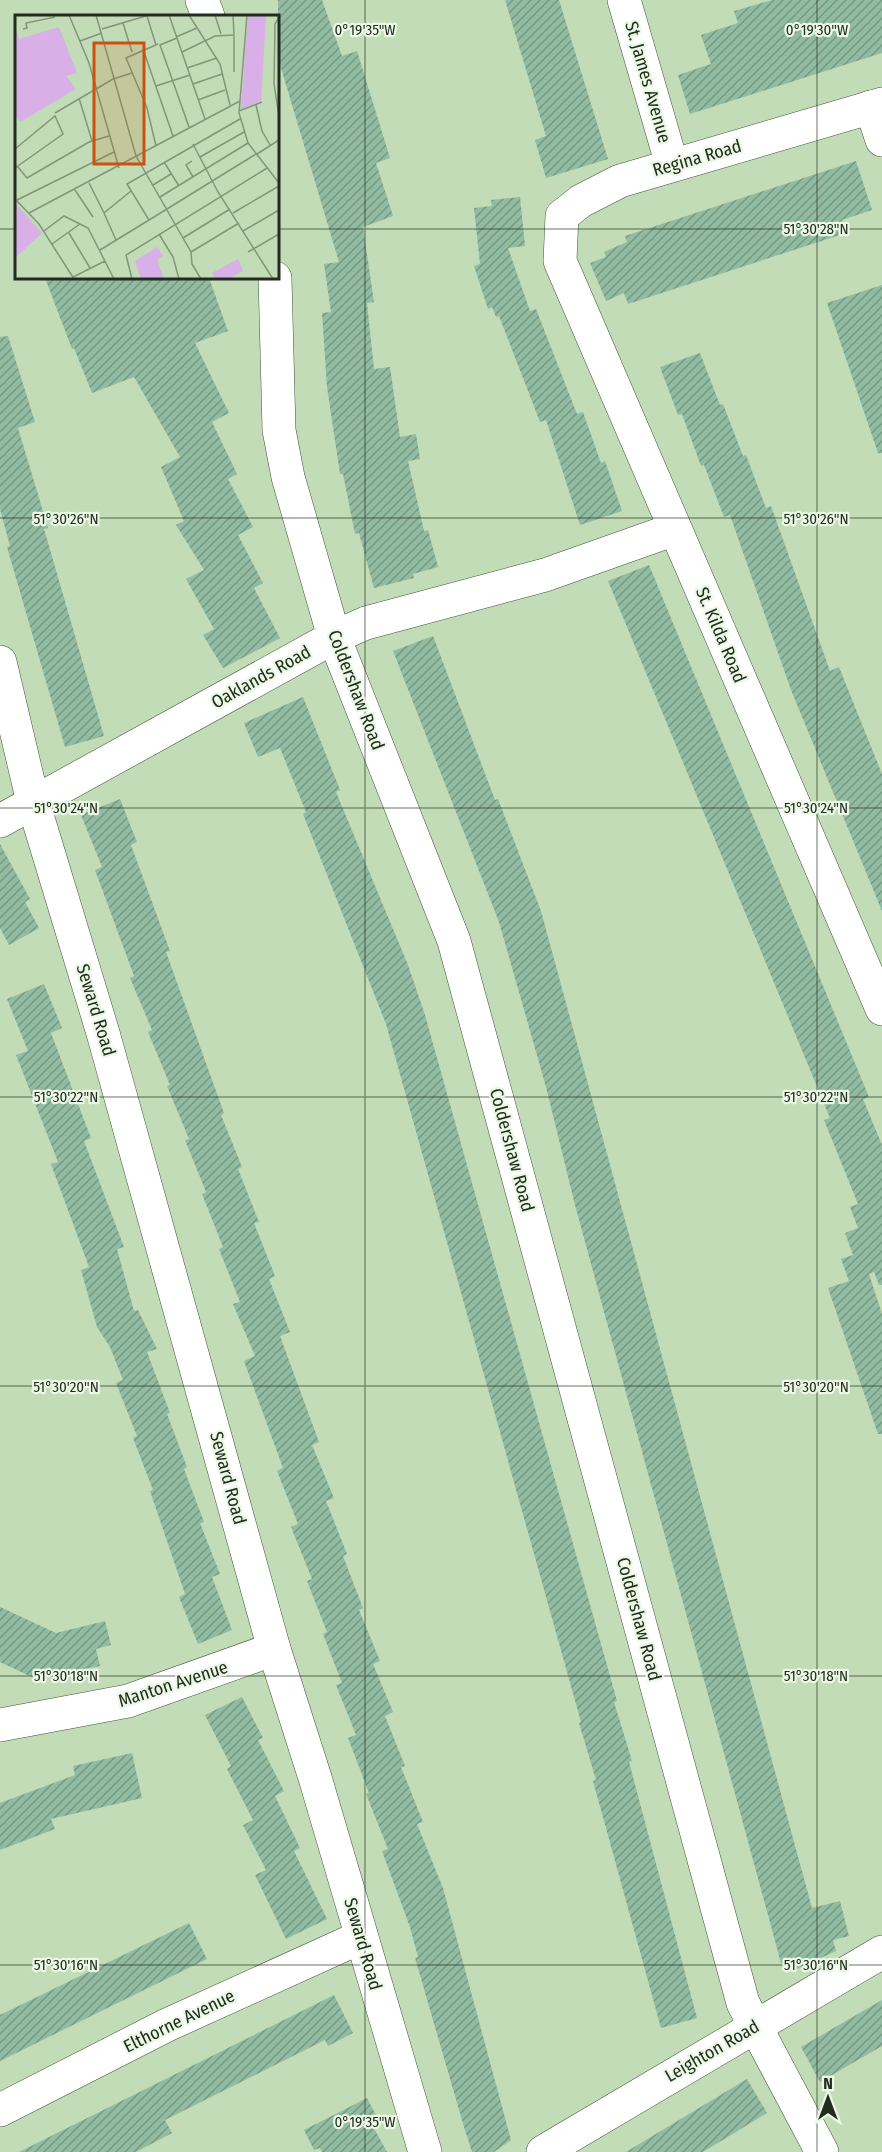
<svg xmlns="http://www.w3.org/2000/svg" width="882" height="2152" viewBox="0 0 882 2152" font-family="'Fira Sans Condensed',sans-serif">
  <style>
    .building { fill: url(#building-hatch) }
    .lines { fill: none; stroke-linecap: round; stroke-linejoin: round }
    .minor-casing { stroke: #3f5636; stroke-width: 34 }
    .minor { stroke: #fff; stroke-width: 33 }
    .ticks { fill: none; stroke: #232d1f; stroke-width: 1.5; stroke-opacity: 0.45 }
    .labels { text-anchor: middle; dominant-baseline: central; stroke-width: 4.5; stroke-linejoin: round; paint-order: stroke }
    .street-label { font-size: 18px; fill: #232d1f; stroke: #eaf8e5 }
    .inset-road { fill: none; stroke: #82967a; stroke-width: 1.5 }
    .view { fill: #ca520f; fill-opacity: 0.15; stroke: #ca520f; stroke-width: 3 }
    .inset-edge { fill: none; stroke: #232d1f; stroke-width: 3 }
    .ticks-label { font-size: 15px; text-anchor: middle; fill: #232d1f; stroke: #eaf8e5; stroke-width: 4.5; stroke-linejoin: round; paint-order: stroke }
  </style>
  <defs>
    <pattern id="building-hatch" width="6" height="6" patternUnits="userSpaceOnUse" patternTransform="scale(1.5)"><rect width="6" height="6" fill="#92bca2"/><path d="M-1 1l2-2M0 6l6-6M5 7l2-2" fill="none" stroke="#779983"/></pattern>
  </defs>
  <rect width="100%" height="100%" fill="#c1dcb6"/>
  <!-- building -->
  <g class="building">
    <polygon points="278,0 322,0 342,56 357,51 390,158 376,163 393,216 363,227 374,302 367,303 374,369 390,367 400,437 416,434 420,459 408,461 424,531 428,530 438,567 413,574 414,578 374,588 359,533 355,534 343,474 340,474 327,387 322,313 331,312 324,264 339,262 278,58"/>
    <polygon points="505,0 559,0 608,159 546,178 535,140 546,136"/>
    <polygon points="772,0 882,0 882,53 690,114 678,75 711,64 701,35 738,23 734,11"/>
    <polygon points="856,161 872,210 842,220 846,233 628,304 624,293 606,301 590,263 606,257 604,252 627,242 625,236"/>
    <polygon points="520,197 525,246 508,248 530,311 536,309 577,414 583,412 601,463 605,461 622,511 580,525 546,420 540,422 499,316 496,317 492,307 488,309 474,266 480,264 474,208 492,206 491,200"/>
    <polygon points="45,278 209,278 228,331 195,343 229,413 212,422 237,474 228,479 253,527 238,535 263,583 254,588 280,638 223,668 203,635 214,629 186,579 204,570 176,525 184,521 161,467 180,457 134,377 92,393 74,348 72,349"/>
    <polygon points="882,285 882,453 878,453 827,303"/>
    <polygon points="8,336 35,422 18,428 48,528 44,529 104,736 65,747 7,547 10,546 0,509 0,337"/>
    <polygon points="700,353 720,405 723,404 743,456 746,455 766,508 771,506 830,671 839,667 882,774 882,911 791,690 730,515 724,517 704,465 701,466 682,414 678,415 660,367"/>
    <polygon points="649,565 869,1097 863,1099 882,1145 882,1285 879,1285 874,1272 869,1274 882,1314 882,1434 878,1434 828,1288 849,1281 841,1259 853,1255 845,1233 858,1228 850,1207 858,1204 824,1120 830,1118 608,581"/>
    <polygon points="433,636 495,800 498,799 541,911 812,1908 840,1901 849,1936 833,1940 836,1951 793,1971 789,1961 781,1963 575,1205 546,1087 499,922 393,651"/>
    <polygon points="303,697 340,790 336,792 408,965 425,1015 617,1701 614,1702 632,1761 629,1762 697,2018 661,2028 593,1781 596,1780 579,1723 581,1722 386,1024 303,814 306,812 280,748 258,757 244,723"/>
    <polygon points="120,799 137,842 131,845 170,951 166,952 224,1113 221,1115 242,1167 238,1169 259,1222 254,1223 275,1276 269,1279 290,1332 280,1336 319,1442 312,1445 334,1498 326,1501 347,1554 343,1556 363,1608 359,1610 380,1661 373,1664 393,1712 385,1716 405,1766 401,1767 423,1822 417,1824 443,1888 511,2140 494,2152 472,2152 464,2127 415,1958 418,1957 410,1927 382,1851 388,1849 366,1794 369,1793 348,1738 356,1735 336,1685 342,1683 323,1634 327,1632 307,1581 312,1579 291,1527 298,1524 277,1471 283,1468 244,1361 255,1356 233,1304 240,1302 219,1249 223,1247 202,1194 206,1192 185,1140 189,1139 167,1086 170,1085 148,1032 152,1030 130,978 134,976 95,870 102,867 81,815"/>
    <polygon points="0,844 30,899 25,902 39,928 9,945 0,928"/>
    <polygon points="44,984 62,1028 51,1033 91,1138 84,1141 124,1247 117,1249 134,1311 138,1310 157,1349 147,1352 170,1413 167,1414 187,1467 184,1469 204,1522 200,1523 220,1574 212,1577 232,1630 198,1644 179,1597 185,1594 150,1491 153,1490 133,1438 137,1436 116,1383 123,1380 110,1347 97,1327 81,1270 89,1267 51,1164 58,1162 16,1055 28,1051 7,999"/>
    <polygon points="0,1607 56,1633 105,1621 111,1645 96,1649 100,1666 36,1679 0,1662"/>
    <polygon points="242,1697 263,1738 258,1740 284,1791 275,1796 300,1848 294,1851 327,1919 286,1939 255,1875 266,1870 243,1825 253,1820 227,1769 231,1766 205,1715"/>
    <polygon points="132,1753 142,1798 51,1819 55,1829 0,1850 0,1803 75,1775 73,1766"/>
    <polygon points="189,1923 207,1959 0,2061 0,2015"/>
    <polygon points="334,1995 353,2033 328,2046 325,2040 165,2120 172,2133 136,2152 19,2152"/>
    <polygon points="882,2000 882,2046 820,2082 801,2047"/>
    <polygon points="747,2079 767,2113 703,2152 626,2152"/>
    <polygon points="367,2098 378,2119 371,2123 387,2152 322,2152 320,2148 314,2150 304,2130"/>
  </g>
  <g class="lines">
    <!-- minor casing -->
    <g class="minor-casing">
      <g id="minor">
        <polyline points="202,0 208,16"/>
        <polyline points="624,0 672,165"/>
        <polyline points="882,104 620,181 581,201 562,216 560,261 882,1009"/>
        <polyline points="871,107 882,140"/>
        <polyline points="275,278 279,430 288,477 334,637 454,941 743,2003 822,2152"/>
        <polyline points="0,662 33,802 103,1033 274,1649 316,1781 425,2152"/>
        <polyline points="0,821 334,637 366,623 545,575 675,529"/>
        <polyline points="0,1725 128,1701 274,1649"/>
        <polyline points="0,2110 167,2025 361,1937"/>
        <polyline points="543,2152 882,1952"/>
      </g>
    </g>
    <!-- minor -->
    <use href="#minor" class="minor"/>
  </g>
  <!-- ticks -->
  <path class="ticks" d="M365 0V2152M817 0V2152M0 229H16M278 229H882M0 518H882M0 808H882M0 1097H882M0 1386H882M0 1676H882M0 1965H882"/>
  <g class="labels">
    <!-- street labels -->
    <g class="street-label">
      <text transform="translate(648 82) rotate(74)">St. James Avenue</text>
      <text transform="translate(697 158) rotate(-16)">Regina Road</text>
      <text transform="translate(721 635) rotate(67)">St. Kilda Road</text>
      <text transform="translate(261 677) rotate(-29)">Oaklands Road</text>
      <text transform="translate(356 690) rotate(69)">Coldershaw Road</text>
      <text transform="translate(96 1010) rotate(73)">Seward Road</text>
      <text transform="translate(512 1150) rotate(75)">Coldershaw Road</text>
      <text transform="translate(228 1478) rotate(75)">Seward Road</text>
      <text transform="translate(639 1619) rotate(75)">Coldershaw Road</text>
      <text transform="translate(173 1684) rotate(-18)">Manton Avenue</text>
      <text transform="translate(363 1944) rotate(74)">Seward Road</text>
      <text transform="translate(179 2021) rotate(-26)">Elthorne Avenue</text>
      <text transform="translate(712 2051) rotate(-30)">Leighton Road</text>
    </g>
  </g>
  <!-- overview -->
  <g transform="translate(15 15)">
    <rect width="264" height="264" fill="#c1dcb6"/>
    <path d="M0 12 4 24 44 12 62 58 51 61 61 74 5 107 0 99Z" fill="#d9afe8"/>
    <path d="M0 188 27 218 0 243ZM142 232 148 241 142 245 149 264H126L120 246Z" fill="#d9afe8"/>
    <path d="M233 0H251L246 86 226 94ZM223 244 228 256 213 264H201L197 258Z" fill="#d9afe8"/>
    <path class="inset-road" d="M54 0 74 48 104 153M81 0 121 141 176 237 177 249 186 264M154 0 190 104M174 0 205 49 215 90M200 0 206 19M232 0 224 98 233 128 264 168M132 1 141 30M264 2 260 9 259 69 264 101M108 8 117 37M8 14 12 13 11 8 40 2M87 14 134 0M219 20V57M161 22 182 13M162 23 145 30 174 112M65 26 87 18M128 34 158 121M167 37 200 21 219 20 218 0M172 53 202 43M178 69 207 59M141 71 175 60M64 83 77 126M183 85 210 75M241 90 247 116 255 130M224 96 247 87M40 98 98 64 117 58M178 129 203 177 258 264M141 131 132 93 111 43 143 29M0 134 40 101 48 119 0 153M242 139 264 125M185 142 229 117M177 146 171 150 178 162M149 147 164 171M2 151 12 163 74 127 94 121M74 168 89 198M138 170 156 159M60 175 78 202M145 182 233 128M0 184 24 209 59 264M2 185 99 137M152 194 241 139M14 198 225 86M218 198 264 171M134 205 112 169 225 104M29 216 49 201 73 213 99 264M228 216 264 195M54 218 75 253M144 219 158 242 164 264M168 223 215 194M101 225 89 198 116 176M37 229 65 209M85 235 152 194M176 237 224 208M233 237 264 219M58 262 90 246M117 264 111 240 252 153"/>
    <path class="view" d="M79 28H129V149H79Z"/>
    <rect width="264" height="264" class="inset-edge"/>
  </g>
  <g class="ticks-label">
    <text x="365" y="35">0°19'35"W</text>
    <text x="817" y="35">0°19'30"W</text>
    <text x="816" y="234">51°30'28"N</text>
    <text x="66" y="524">51°30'26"N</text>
    <text x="816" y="524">51°30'26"N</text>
    <text x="66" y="813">51°30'24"N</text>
    <text x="816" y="813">51°30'24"N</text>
    <text x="66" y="1102">51°30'22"N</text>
    <text x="816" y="1102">51°30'22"N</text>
    <text x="66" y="1392">51°30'20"N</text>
    <text x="816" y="1392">51°30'20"N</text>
    <text x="66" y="1681">51°30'18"N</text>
    <text x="816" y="1681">51°30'18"N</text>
    <text x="66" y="1970">51°30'16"N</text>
    <text x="816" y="1970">51°30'16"N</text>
    <text x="365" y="2127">0°19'35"W</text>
  </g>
  <!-- north arrow -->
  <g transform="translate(828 2098)" stroke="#eaf8e5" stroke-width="4.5" paint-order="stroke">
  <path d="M0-4.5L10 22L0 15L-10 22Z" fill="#232d1f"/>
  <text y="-9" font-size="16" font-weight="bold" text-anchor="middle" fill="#232d1f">N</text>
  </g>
</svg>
